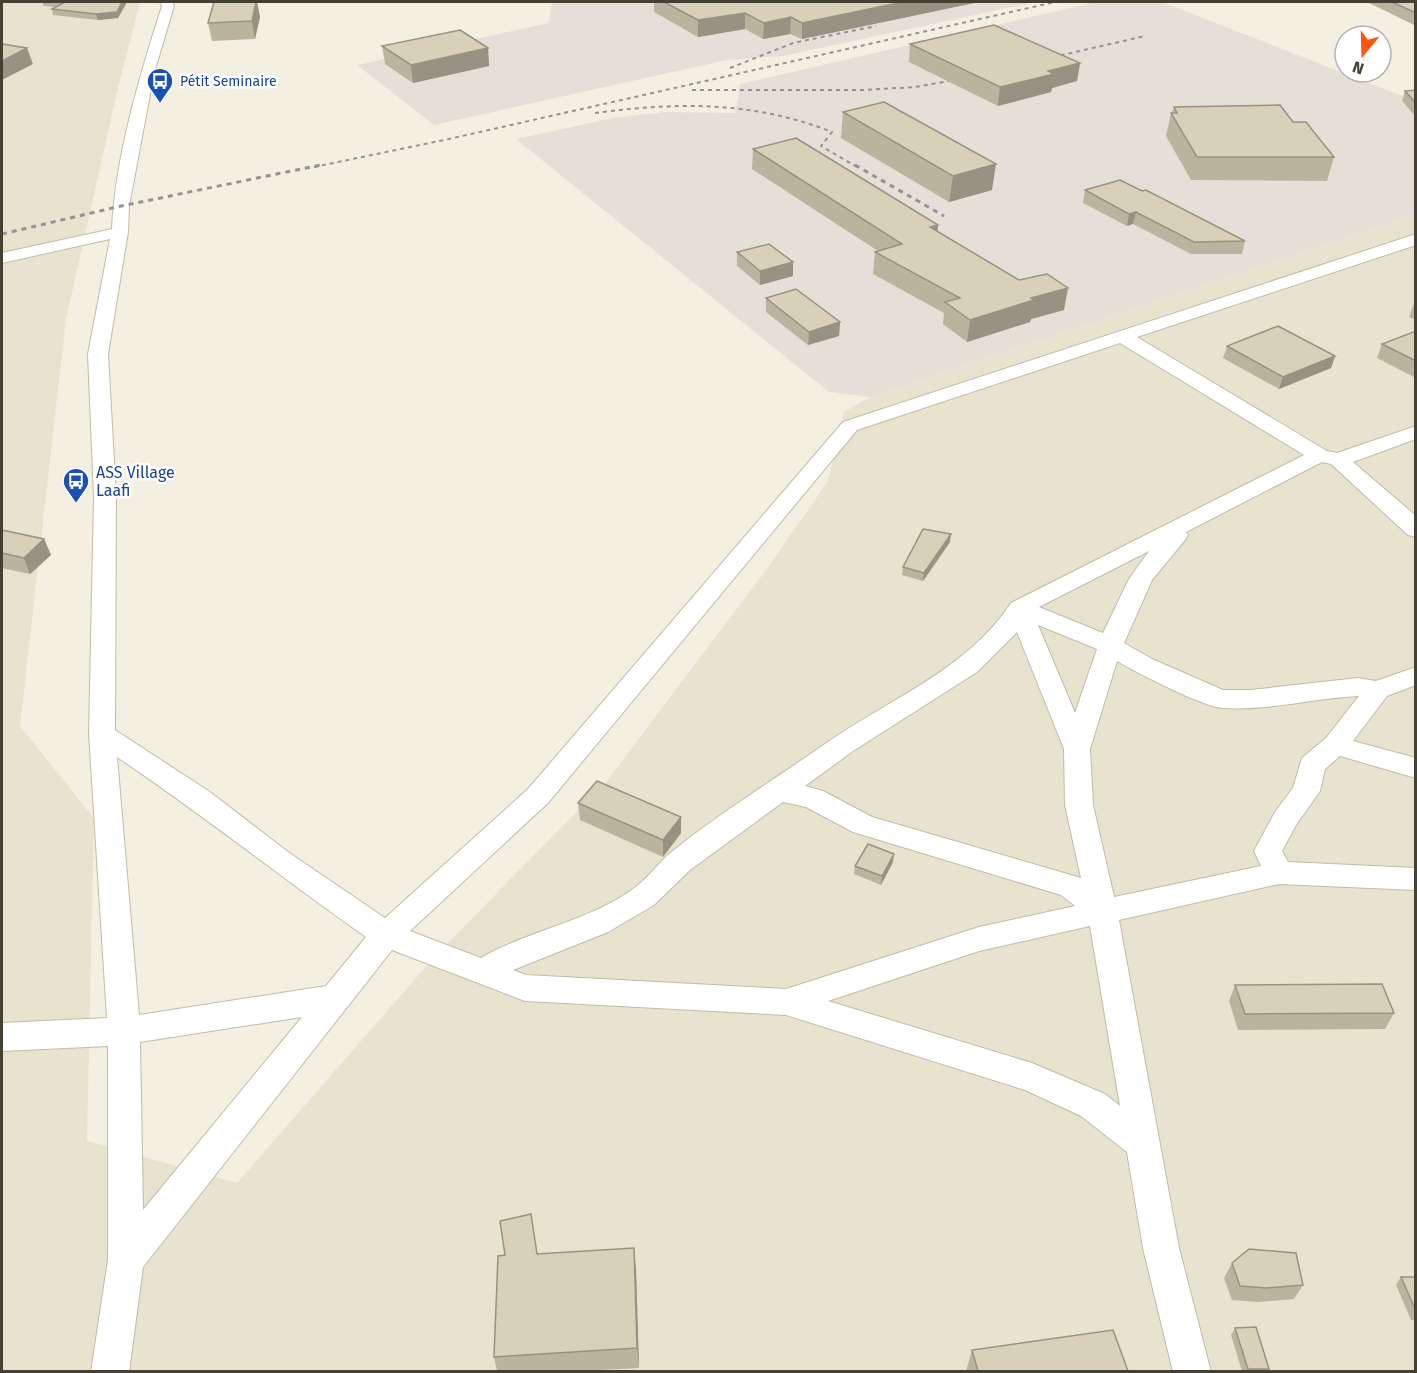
<svg xmlns="http://www.w3.org/2000/svg" width="1417" height="1373" viewBox="0 0 1417 1373" font-family="'Fira Sans',sans-serif">
  <style>
    .residential { fill: #e7e3cf }
    .industrial { fill: #e4e0d7 }
    .lines { fill: none; stroke-linecap: round; stroke-linejoin: round }
    .minor-casing { stroke: #c1bca6; stroke-width: 2 }
    .minor { fill: #fff; fill-rule: evenodd }
    .rail-far1 { stroke: #939393; stroke-width: 2; stroke-dasharray: 4 4; stroke-linecap: butt }
    .rail { stroke: #939393; stroke-width: 3; stroke-dasharray: 5 5; stroke-linecap: butt }
    .wall { fill: #bab39e }
    .shaded-wall { fill: #979281 }
    .building { fill: #d8d0b8; stroke: #979281; stroke-width: 1.5 }
    .labels { text-anchor: middle; dominant-baseline: central; stroke-width: 5; stroke-linejoin: round; paint-order: stroke }
    .far-transit-label { font-size: 14px; fill: #164399; stroke: #fff; text-anchor: start }
    .transit-label { font-size: 16px; fill: #164399; stroke: #fff; text-anchor: start }
  </style>
  <rect width="100%" height="100%" fill="#f3f0e1"/>
  <!-- residential -->
  <polygon class="residential" points="2,2 140,2 117,92 66,319 20,726 94,818 87,1141 237,1183 437,954 606,782 767,569 828,481 844,412 870,397 1415,215 1415,1371 2,1372"/>
  <!-- industrial -->
  <g class="industrial">
    <polygon points="552,2 1036,2 783,56 727,60 434,125 357,65 549,23"/>
    <polygon points="1096,2 1162,2 1415,101 1415,215 870,397 829,392 516,139 613,118 664,112 735,113 740,84"/>
  </g>
  <g class="lines">
    <!-- minor casing -->
    <g class="minor-casing">
      <path id="minor" d="M160 2H172L174 6 154 73 129 206 128 232 108 354 116 497 115 730 210 792 288 852 385 918 528 789 843 422 1416 234V245L1137 337 1327 451 1337 453 1416 426V439L1353 462 1416 516V537L1408 535 1331 464 1322 462 1186 532 1188 535 1185 540 1152 580 1124 643 1152 659 1223 690H1251L1358 678 1376 681 1416 667V685L1387 696 1353 741 1416 758V778L1340 756 1325 769 1320 791 1296 825 1282 851 1288 862 1416 868V890L1279 884 1119 920 1179 1248 1211 1372H1173L1143 1248 1127 1152 1081 1116 1025 1090 786 1015 525 1001 392 950 143 1267 129 1372H91L108 1260V1046L2 1051V1023L107 1018 89 734 94 497 88 354 110 239 2 263V253L112 229C115 158 140 74 162 6ZM1120 343 1304 455 1011 603C967 670 889 699 825 744 774 780 718 814 669 854 657 865 647 879 633 889 587 922 529 930 481 958L410 931 548 803 857 430ZM1149 551 1129 579 1103 633 1039 607ZM1038 625 1097 649 1075 713ZM1017 632 1064 749 1065 805 1081 878 872 817 823 791 805 786 853 751 977 672ZM1117 661C1137 673 1202 706 1222 708 1268 711 1314 698 1359 696L1326 738 1302 758 1293 788 1275 812 1254 851 1261 866 1114 897 1093 805 1090 749ZM117 757C202 814 282 878 366 937L326 986 139 1015ZM783 802 806 807 853 832 1061 895 1075 906 979 927 786 989 526 975 513 970 608 932 654 905 690 870ZM1090 926 1120 1106 1105 1094 1032 1063 828 1001 979 951ZM302 1017 143 1210 140 1042Z"/>
    </g>
    <!-- minor -->
    <use href="#minor" class="minor"/>
    <!-- rail-far1 -->
    <g class="rail-far1">
      <polyline points="1045,59 1145,36"/>
      <polyline points="730,68 793,43 876,26"/>
      <polyline points="692,90 864,90 915,87 966,78"/>
      <path d="M595 113C677 102 754 101 832 132L821 146 857 167"/>
      <polyline points="314,167 449,139 1055,2"/>
    </g>
    <!-- rail -->
    <g class="rail">
      <polyline points="855,165 944,216"/>
      <polyline points="2,234 121,206 321,165"/>
    </g>
  </g>
  <!-- wall -->
  <g class="wall">
    <polygon points="42,2 127,2 118,18 98,20 53,15 52,9 56,7 44,6"/>
    <polygon points="214,2 257,2 260,17 255,39 212,41 208,23"/>
    <polygon points="654,2 979,2 802,39 790,34 763,39 745,29 698,37 654,12"/>
    <polygon points="1367,2 1416,2 1416,26"/>
    <polygon points="910,44 1080,63 1077,81 1052,88 1051,92 998,106 909,62"/>
    <polygon points="382,46 488,48 489,66 413,83 385,64"/>
    <polygon points="1416,90 1416,117 1402,101 1405,91"/>
    <polygon points="1174,107 1293,122 1334,157 1327,181 1191,180 1166,136 1171,113 1172,113"/>
    <polygon points="843,112 992,190 949,202 841,138"/>
    <polygon points="753,149 938,225 937,231 1064,310 1031,319 1030,322 967,342 943,324 944,313 873,274 875,252 878,251 752,169"/>
    <polygon points="1085,190 1142,191 1245,241 1242,254 1191,254 1133,224 1127,226 1083,203"/>
    <polygon points="737,252 793,262 793,276 760,285 737,266"/>
    <polygon points="766,298 840,322 839,336 808,345 766,312"/>
    <polygon points="1416,302 1416,320 1409,317 1414,303"/>
    <polygon points="1416,331 1416,378 1377,358 1382,344"/>
    <polygon points="1227,346 1335,356 1331,368 1279,389 1223,358"/>
    <polygon points="2,530 44,539 51,555 30,574 2,568"/>
    <polygon points="950,542 923,581 902,575 903,567"/>
    <polygon points="578,803 681,817 681,833 663,857 580,820"/>
    <polygon points="893,862 881,885 854,874 855,866"/>
    <polygon points="1235,985 1394,1013 1385,1029 1238,1030 1229,1001"/>
    <polygon points="1232,1263 1303,1285 1294,1299 1258,1302 1232,1300 1224,1278"/>
    <polygon points="636,1269 639,1368 580,1371 497,1371 494,1357"/>
    <polygon points="1401,1277 1416,1277 1416,1320 1411,1320 1396,1285"/>
    <polygon points="1235,1328 1269,1369 1267,1371 1242,1371 1231,1335"/>
    <polygon points="972,1350 1128,1371 966,1371"/>
  </g>
  <!-- shaded-wall -->
  <g class="shaded-wall">
    <polygon points="122,2 127,2 118,18 98,20 96,14"/>
    <polygon points="256,2 257,2 260,17 255,39 252,21"/>
    <polygon points="903,2 979,2 802,39 802,23"/>
    <polygon points="745,13 745,29 698,37 698,20"/>
    <polygon points="791,17 790,34 763,39 764,23"/>
    <polygon points="27,48 33,64 2,80 2,61"/>
    <polygon points="488,48 489,66 413,83 411,65"/>
    <polygon points="1080,63 1077,81 1052,88 1051,92 998,106 1000,87 1048,71"/>
    <polygon points="996,164 992,190 949,202 953,176"/>
    <polygon points="1136,212 1133,224 1127,226 1129,214"/>
    <polygon points="938,225 936,246 930,227"/>
    <polygon points="793,262 793,276 760,285 760,271"/>
    <polygon points="1068,288 1064,310 1031,319 1030,322 967,342 970,320 1031,298"/>
    <polygon points="840,322 839,336 808,345 809,332"/>
    <polygon points="1335,356 1331,368 1279,389 1283,377"/>
    <polygon points="951,534 950,542 923,581 924,573"/>
    <polygon points="44,539 51,555 30,574 24,558"/>
    <polygon points="681,817 681,833 663,857 663,840"/>
    <polygon points="894,854 893,862 881,885 882,876"/>
    <polygon points="634,1248 636,1269 639,1368 637,1348"/>
  </g>
  <!-- building -->
  <g class="building">
    <polygon points="57,2 122,2 117,12 96,14 52,9 65,2"/>
    <polygon points="214,2 256,2 252,21 208,23"/>
    <polygon points="664,2 903,2 802,23 791,17 764,23 745,13 698,20"/>
    <polygon points="1392,2 1416,2 1416,13"/>
    <polygon points="994,25 1080,63 1048,71 1054,74 1000,87 910,44"/>
    <polygon points="460,30 488,48 411,65 382,46"/>
    <polygon points="2,44 27,48 2,61"/>
    <polygon points="1416,90 1416,103 1405,91"/>
    <polygon points="884,102 996,164 953,176 843,112"/>
    <polygon points="1280,105 1293,122 1306,122 1334,157 1197,157 1171,113 1177,113 1174,107"/>
    <polygon points="796,138 938,225 930,227 1019,280 1047,274 1068,288 1031,298 1034,300 970,320 945,302 960,298 875,252 902,244 753,149"/>
    <polygon points="1120,180 1142,191 1146,190 1245,241 1194,242 1136,212 1129,214 1085,190"/>
    <polygon points="769,244 793,262 760,271 737,252"/>
    <polygon points="796,289 840,322 809,332 766,298"/>
    <polygon points="1278,326 1335,356 1283,377 1227,346"/>
    <polygon points="1416,331 1416,361 1382,344"/>
    <polygon points="923,529 951,534 924,573 903,567"/>
    <polygon points="2,530 44,539 24,558 2,553"/>
    <polygon points="597,781 681,817 663,840 578,803"/>
    <polygon points="868,844 894,854 882,876 855,866"/>
    <polygon points="1382,984 1394,1013 1245,1014 1235,985"/>
    <polygon points="531,1214 537,1254 634,1248 637,1348 494,1357 498,1256 505,1255 500,1221"/>
    <polygon points="1249,1249 1296,1253 1303,1285 1266,1288 1240,1286 1232,1263"/>
    <polygon points="1401,1277 1416,1277 1416,1311"/>
    <polygon points="1256,1327 1269,1369 1248,1369 1235,1328"/>
    <polygon points="1113,1330 1128,1371 978,1371 972,1350"/>
  </g>
  <!-- icons -->
  <defs>
    <g id="bus-pin" transform="scale(1.35)"><path d="M0 17L-7.5 6A9.5 9.5 0 1 1 7.5 6Z" fill="#1a4fb4" stroke="#fff"/><path d="M-5-6H5V4H4V6H2V4H-2V6H-4V4H-5ZM-3.5-4V0h7V-4ZM-3.5 1.2v1.5H-2V1.2ZM2 1.2v1.5H3.5V1.2Z" fill="#fff"/></g>
  </defs>
  <g fill-rule="evenodd">
    <use href="#bus-pin" x="160" y="81"/>
    <use href="#bus-pin" x="76" y="481"/>
  </g>
  <g class="labels">
    <!-- far-transit labels -->
    <g class="far-transit-label">
      <text x="180" y="81">Pétit Seminaire</text>
    </g>
    <!-- transit labels -->
    <g class="transit-label">
      <text x="96" y="472">ASS Village<tspan x="96" dy="18">Laafi</tspan></text>
    </g>
  </g>
  <!-- border -->
  <rect width="1417" height="1373" fill="none" stroke="#444032" stroke-width="6"/>
  <!-- north arrow -->
  <g transform="translate(1363 54) rotate(199)"><circle r="28" fill="#ffffff" stroke="#b4b3ad" stroke-width="1.5"/>
  <path d="M0-4.5L10 22L0 15L-10 22Z" fill="#ff540c"/>
  <text y="-9" font-size="16" font-weight="bold" text-anchor="middle" fill="#444032">N</text>
  </g>
</svg>
